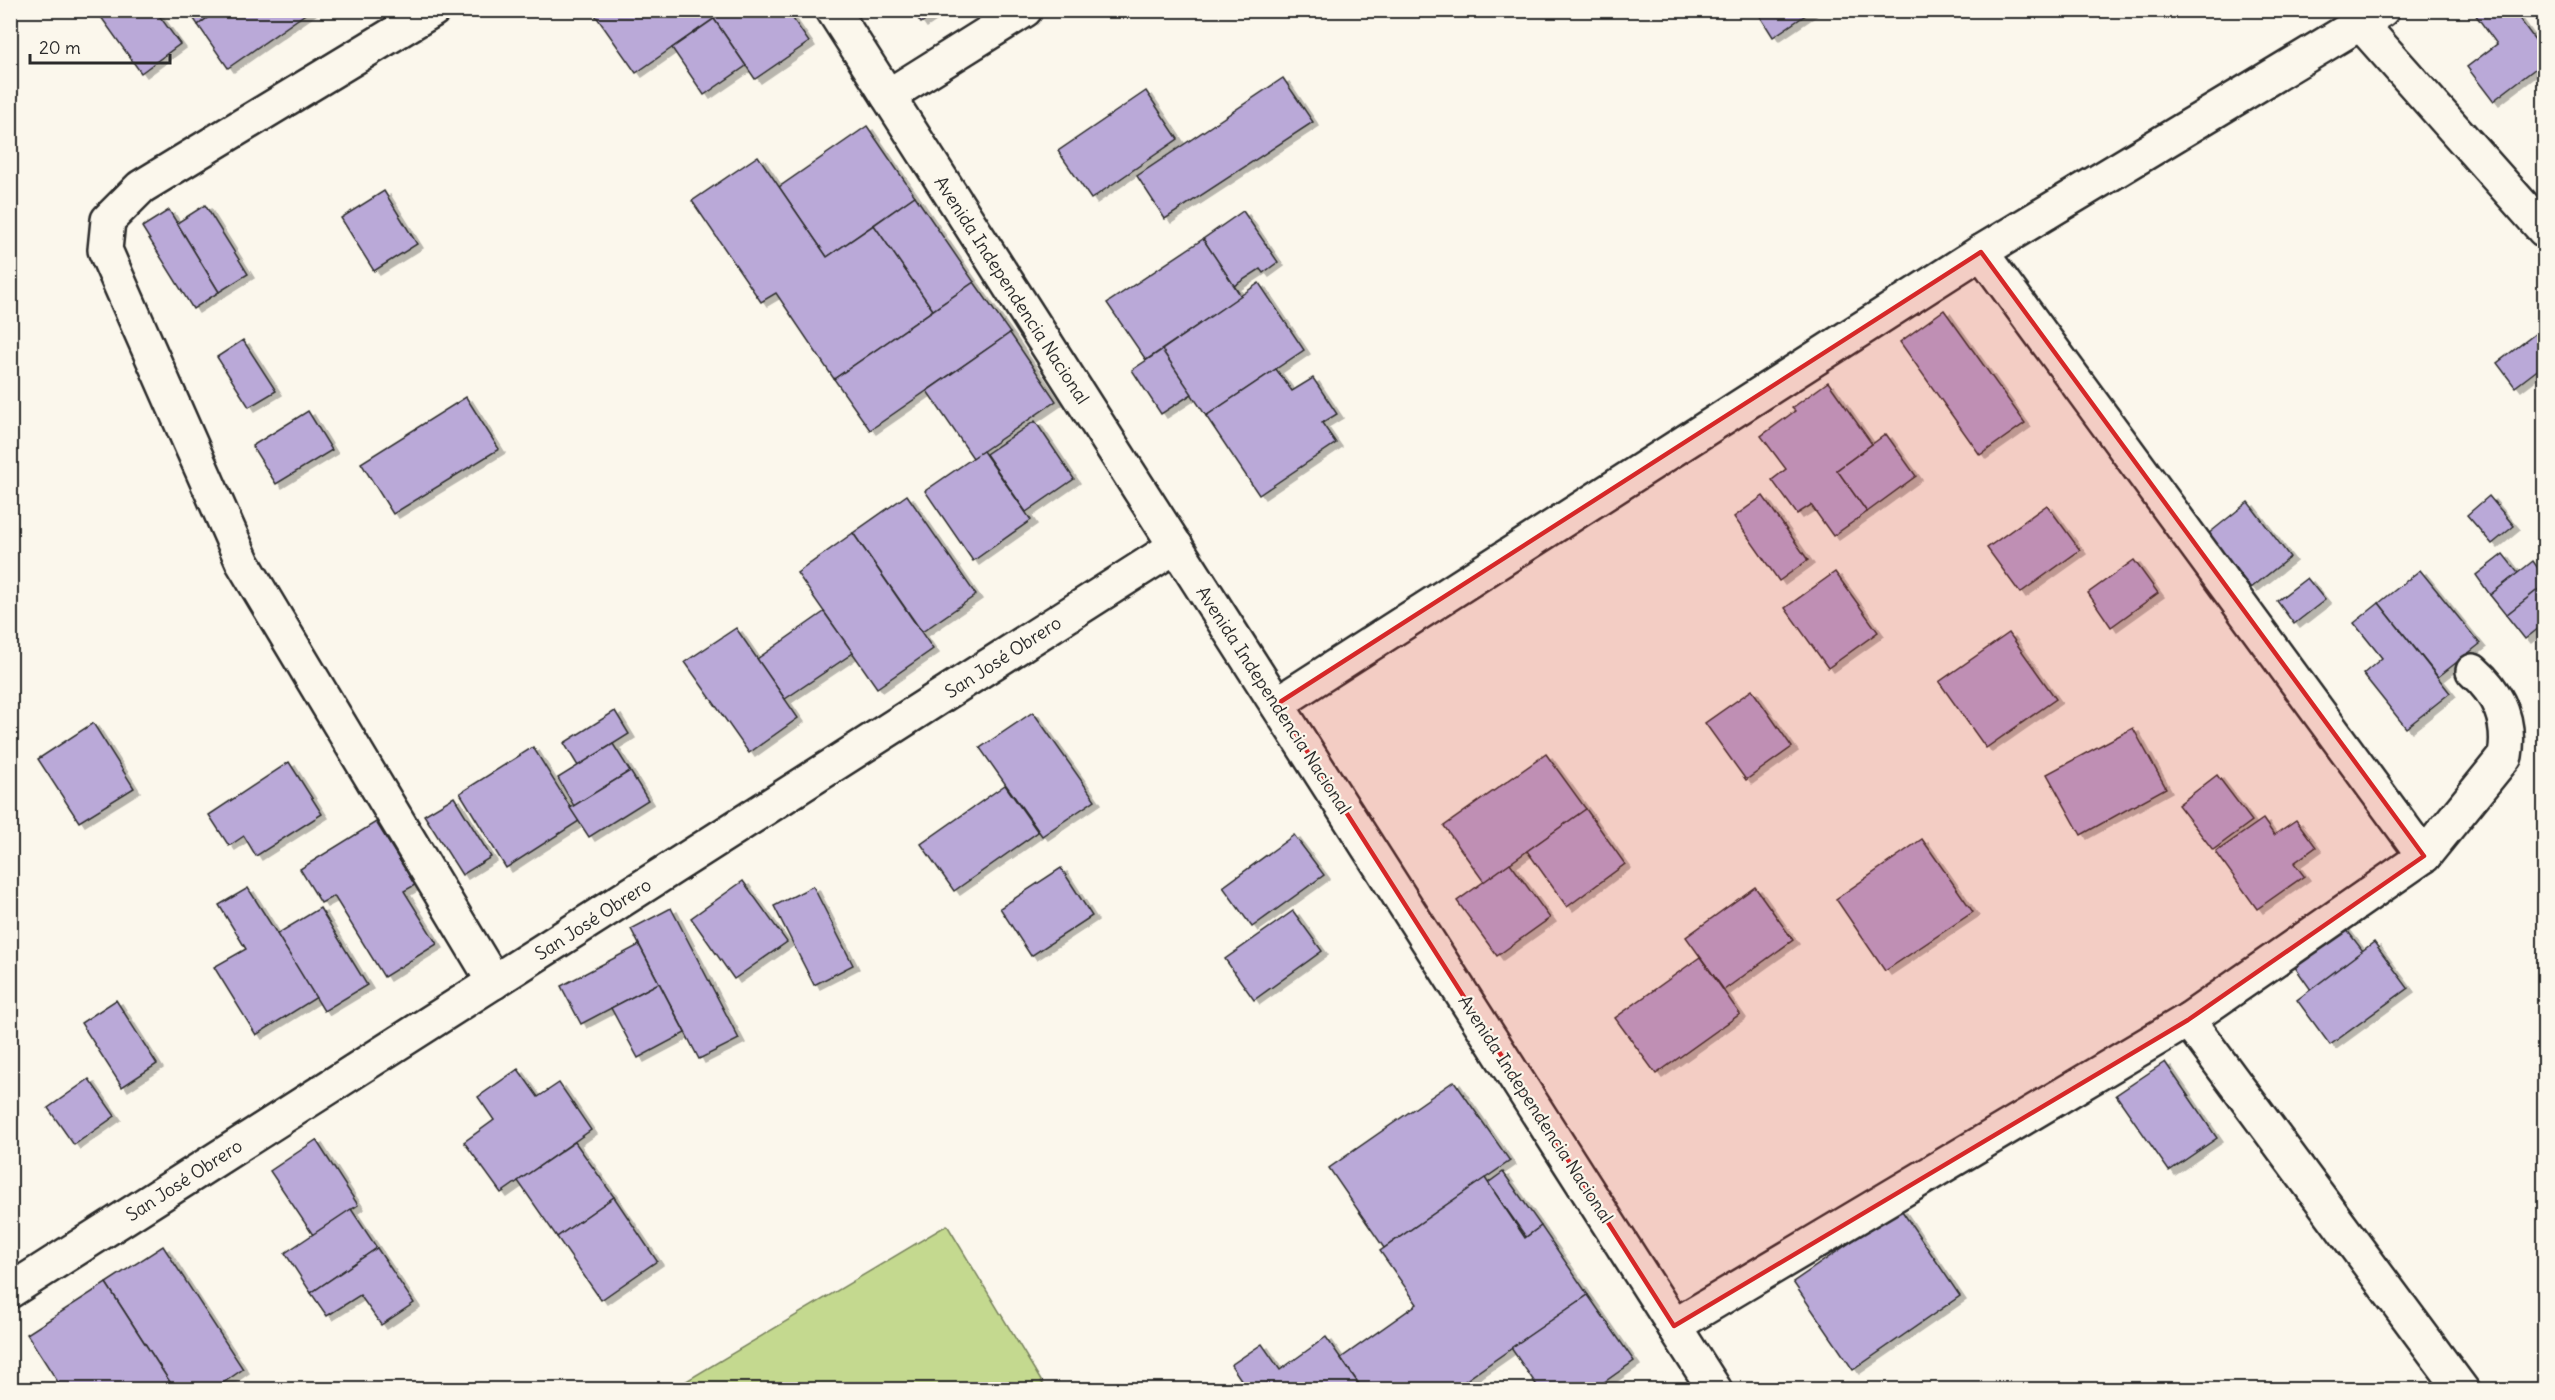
<svg xmlns="http://www.w3.org/2000/svg" width="2555" height="1400" viewBox="0 0 2555 1400" font-family="Delius,sans-serif">
  <style>
    .green { fill: #c4d98f; stroke: #78825d; stroke-width: 1.5 }
    .building { fill: #baa9d8; stroke: #2b2b2b; stroke-width: 1.5; filter: url(#shadow) }
    .lines { fill: none; stroke-linecap: round; stroke-linejoin: round }
    .minor-casing { stroke: #2b2b2b; stroke-width: 38 }
    .major-casing { stroke: #2b2b2b; stroke-width: 38 }
    .minor { stroke: #fbf7ec; stroke-width: 33 }
    .major { stroke: #fbf7ec; stroke-width: 33 }
    .marked { fill: #d62828; fill-opacity: 0.2; stroke: #d62828; stroke-width: 4.5; stroke-linejoin: round }
    .labels { text-anchor: middle; dominant-baseline: central; stroke-width: 4.5; stroke-linejoin: round; paint-order: stroke }
    .street-label { font-size: 18px; fill: #2b2b2b; stroke: #fbf7ec }
  </style>
  <defs>
    <filter id="shadow"><feDropShadow dx="6" dy="4" stdDeviation="0" flood-color="#0004"/></filter>
  </defs>
  <rect width="100%" height="100%" fill="#fbf7ec"/>
  <filter id="ink" filterUnits="userSpaceOnUse"><feTurbulence type="fractalNoise" baseFrequency=".0167" numOctaves="2"/><feDisplacementMap in="SourceGraphic" scale="12" xChannelSelector="R" yChannelSelector="G"/><feConvolveMatrix kernelMatrix="1 2 1 2 8 2 1 2 1" color-interpolation-filters="sRGB"/></filter>
  <g filter="url(#ink)">
    <!-- green -->
    <polygon class="green" points="947,1225 1046,1389 673,1389"/>
    <!-- building -->
    <g class="building">
      <polygon points="96,10 155,10 180,44 141,73"/>
      <polygon points="188,10 218,10 198,25"/>
      <polygon points="218,10 311,10 228,68 198,25"/>
      <polygon points="596,10 726,10 636,73 593,12"/>
      <polygon points="726,10 787,10 809,42 755,79 714,19"/>
      <polygon points="912,10 940,10 921,23"/>
      <polygon points="1756,10 1813,10 1773,37"/>
      <polygon points="2472,10 2513,10 2544,52 2544,62 2493,101 2467,67 2497,44"/>
      <polygon points="2530,10 2544,10 2544,31"/>
      <polygon points="714,19 746,66 704,95 672,48"/>
      <polygon points="1283,78 1313,122 1165,219 1137,176"/>
      <polygon points="1146,91 1178,139 1091,199 1058,151"/>
      <polygon points="867,126 915,196 827,257 779,187"/>
      <polygon points="758,156 827,257 874,225 933,310 834,379 776,293 761,302 692,201"/>
      <polygon points="384,191 417,244 374,271 341,218"/>
      <polygon points="915,196 974,282 933,310 874,225"/>
      <polygon points="205,205 248,274 219,292 177,223"/>
      <polygon points="169,210 219,292 193,309 142,227"/>
      <polygon points="1243,211 1278,262 1263,273 1260,269 1234,286 1203,239"/>
      <polygon points="1203,239 1241,296 1146,360 1107,303"/>
      <polygon points="974,282 1010,333 870,430 834,379"/>
      <polygon points="1259,283 1304,350 1206,416 1162,350"/>
      <polygon points="1944,310 2025,423 1980,455 1900,342"/>
      <polygon points="2544,327 2544,365 2515,387 2497,363"/>
      <polygon points="1010,333 1056,401 973,458 927,391"/>
      <polygon points="243,340 276,391 249,407 217,357"/>
      <polygon points="1162,350 1192,394 1161,414 1132,370"/>
      <polygon points="1276,369 1292,391 1313,378 1337,414 1322,423 1336,443 1259,495 1206,416"/>
      <polygon points="1828,382 1872,444 1837,470 1867,512 1833,536 1811,505 1797,514 1772,480 1786,469 1761,436 1795,411 1792,408"/>
      <polygon points="466,397 499,449 393,514 361,463"/>
      <polygon points="308,411 332,450 276,484 252,446"/>
      <polygon points="1035,421 1074,479 1026,512 986,454"/>
      <polygon points="1886,434 1916,476 1867,512 1837,470"/>
      <polygon points="983,451 1031,520 973,561 925,491"/>
      <polygon points="907,495 976,595 922,632 853,533"/>
      <polygon points="1763,496 1808,560 1779,581 1734,517"/>
      <polygon points="2489,496 2514,526 2492,544 2467,515"/>
      <polygon points="2248,502 2290,557 2251,588 2208,534"/>
      <polygon points="2047,505 2080,550 2020,593 1987,548"/>
      <polygon points="853,533 933,649 877,688 797,573"/>
      <polygon points="2503,554 2518,573 2490,595 2476,575"/>
      <polygon points="2134,560 2158,593 2111,627 2088,593"/>
      <polygon points="2533,561 2544,577 2544,585 2506,615 2490,595"/>
      <polygon points="2420,570 2480,644 2438,677 2379,603"/>
      <polygon points="1835,572 1878,632 1828,668 1785,608"/>
      <polygon points="2307,578 2325,600 2294,624 2277,601"/>
      <polygon points="2544,585 2544,624 2525,639 2506,615"/>
      <polygon points="2379,603 2450,693 2406,728 2363,674 2382,658 2354,623"/>
      <polygon points="824,612 853,653 785,699 757,659"/>
      <polygon points="736,628 798,718 749,753 685,662"/>
      <polygon points="2009,633 2056,699 1986,748 1939,682"/>
      <polygon points="1752,690 1792,747 1746,780 1705,723"/>
      <polygon points="615,711 629,734 578,766 564,743"/>
      <polygon points="1033,712 1095,800 1042,836 980,748"/>
      <polygon points="93,723 134,788 79,822 38,759"/>
      <polygon points="2133,728 2166,788 2081,835 2047,774"/>
      <polygon points="613,744 630,771 574,806 558,778"/>
      <polygon points="533,747 579,821 506,868 460,793"/>
      <polygon points="1546,754 1586,809 1484,882 1444,826"/>
      <polygon points="289,762 322,814 256,856 244,836 229,846 209,815"/>
      <polygon points="630,771 648,800 589,837 570,808"/>
      <polygon points="2217,775 2252,821 2213,850 2178,805"/>
      <polygon points="1005,785 1038,832 954,891 921,844"/>
      <polygon points="454,797 491,857 462,875 424,815"/>
      <polygon points="1586,809 1625,864 1567,907 1527,851"/>
      <polygon points="2263,819 2274,835 2296,820 2316,847 2294,863 2304,876 2257,909 2216,852"/>
      <polygon points="376,822 415,885 404,891 437,944 384,977 334,896 321,903 300,869"/>
      <polygon points="1294,835 1324,875 1252,927 1223,887"/>
      <polygon points="1922,839 1973,912 1885,971 1836,899"/>
      <polygon points="1510,863 1550,918 1497,956 1457,901"/>
      <polygon points="1061,868 1092,916 1031,956 1000,908"/>
      <polygon points="743,881 787,942 734,979 691,918"/>
      <polygon points="813,886 853,965 814,985 774,906"/>
      <polygon points="1755,887 1793,940 1724,990 1686,937"/>
      <polygon points="248,888 317,997 256,1035 214,967 246,949 219,905"/>
      <polygon points="320,908 367,985 324,1011 277,934"/>
      <polygon points="671,908 739,1039 699,1059 631,929"/>
      <polygon points="1293,911 1322,951 1254,1000 1225,959"/>
      <polygon points="2343,925 2363,951 2311,990 2292,963"/>
      <polygon points="2374,942 2408,988 2330,1045 2297,1000"/>
      <polygon points="639,945 659,983 581,1024 561,986"/>
      <polygon points="1700,957 1740,1014 1656,1074 1615,1018"/>
      <polygon points="659,983 685,1033 638,1058 611,1008"/>
      <polygon points="116,1000 157,1064 122,1087 81,1023"/>
      <polygon points="2165,1062 2217,1138 2169,1171 2116,1095"/>
      <polygon points="518,1069 538,1097 559,1083 591,1130 501,1193 464,1142 494,1120 478,1097"/>
      <polygon points="89,1079 115,1116 74,1145 48,1108"/>
      <polygon points="1454,1081 1510,1161 1384,1248 1329,1168"/>
      <polygon points="316,1140 358,1205 313,1235 270,1171"/>
      <polygon points="575,1142 614,1197 557,1237 518,1181"/>
      <polygon points="1503,1172 1541,1226 1526,1237 1488,1183"/>
      <polygon points="1485,1178 1525,1238 1541,1226 1588,1295 1452,1390 1363,1390 1341,1358 1417,1304 1380,1251"/>
      <polygon points="614,1197 657,1261 601,1300 557,1237"/>
      <polygon points="1900,1208 1960,1296 1853,1370 1793,1282"/>
      <polygon points="351,1209 377,1248 311,1293 285,1253"/>
      <polygon points="163,1246 243,1369 213,1390 175,1390 106,1283"/>
      <polygon points="377,1248 414,1303 381,1325 360,1295 327,1316 311,1293"/>
      <polygon points="106,1283 175,1390 63,1390 27,1334"/>
      <polygon points="1588,1295 1634,1361 1593,1390 1540,1390 1511,1348"/>
      <polygon points="1326,1337 1363,1390 1248,1390 1231,1365 1262,1344 1280,1370"/>
    </g>
    <g class="lines">
      <!-- minor casing -->
      <g class="minor-casing">
        <g id="minor">
          <polyline points="433,10 141,187 108,220 105,250 243,563 494,982"/>
          <polyline points="2360,23 2544,230"/>
          <polyline points="888,96 1025,10"/>
          <polyline points="1981,252 2424,856"/>
          <polyline points="1277,704 1981,252 2382,10"/>
          <polyline points="2188,1020 2462,1390"/>
          <polyline points="10,1291 1176,546"/>
          <path d="M1674 1326 2188 1020 2424 856 2505 756C2511 721 2499 694 2473 671"/>
        </g>
      </g>
      <!-- major casing -->
      <g class="major-casing">
        <polyline id="major" points="833,10 1715,1390"/>
      </g>
      <!-- minor -->
      <use href="#minor" class="minor"/>
      <!-- major -->
      <use href="#major" class="major"/>
    </g>
  </g>
  <!-- marked area -->
  <path class="marked" d="M1981 252 2424 856 2188 1020 1674 1326 1277 704Z"/>
  <g class="labels">
    <!-- street labels -->
    <g class="street-label">
      <text transform="translate(1012 290) rotate(57)">Avenida Independencia Nacional</text>
      <text transform="translate(1003 657) rotate(-33)">San José Obrero</text>
      <text transform="translate(1274 700) rotate(57)">Avenida Independencia Nacional</text>
      <text transform="translate(593 919) rotate(-33)">San José Obrero</text>
      <text transform="translate(1536 1109) rotate(57)">Avenida Independencia Nacional</text>
      <text transform="translate(184 1180) rotate(-33)">San José Obrero</text>
    </g>
  </g>
  <!-- margin -->
  <rect width="2555" height="1400" fill="none" stroke="#fbf7ec" stroke-width="36"/>
  <rect x="18" y="18" width="2519" height="1364" fill="none" stroke="#2b2b2b" stroke-width="2" filter="url(#ink)"/>
  <!-- scale -->
  <path d="M30 54v9h140v-9" fill="none" stroke="#2b2b2b" stroke-width="3"/>
  <text x="39" y="54" font-size="18" fill="#2b2b2b" stroke="#fbf7ec" stroke-width="4.5" paint-order="stroke">20 m</text>
</svg>
